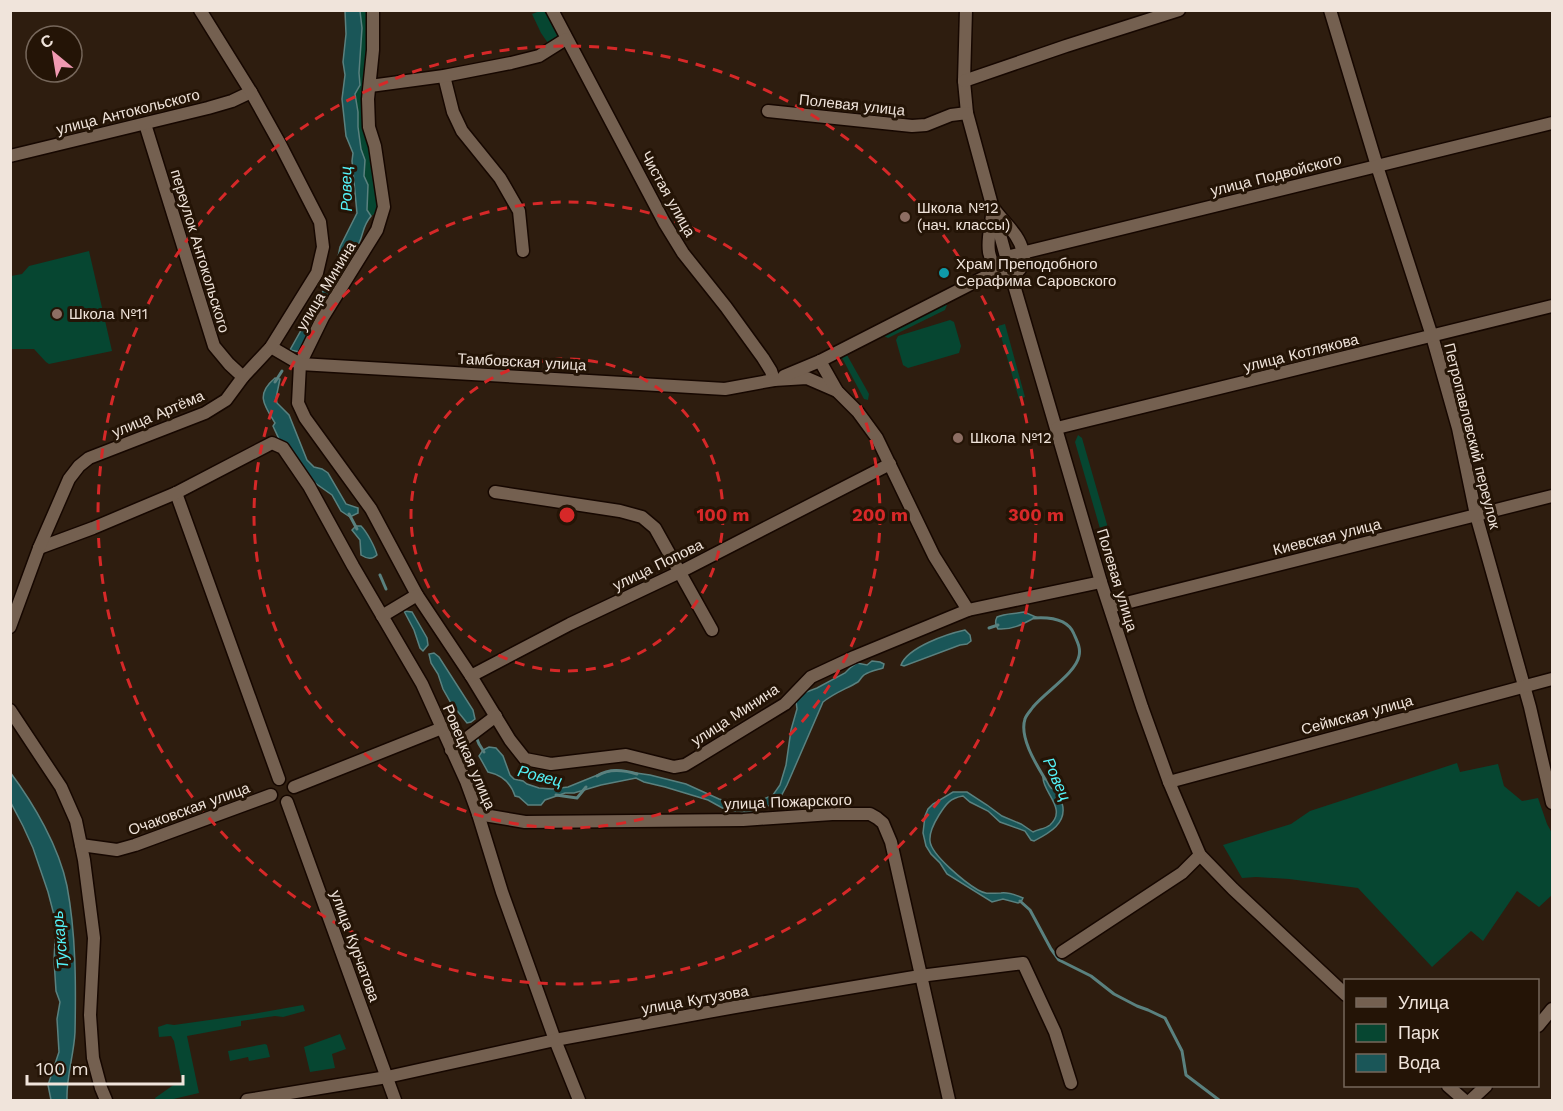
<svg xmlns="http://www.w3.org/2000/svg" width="1563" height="1111" viewBox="0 0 1563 1111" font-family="'Work Sans',sans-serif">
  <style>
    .green { fill: #064631 }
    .water { fill: #1a5658; stroke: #5a817f; stroke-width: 1.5 }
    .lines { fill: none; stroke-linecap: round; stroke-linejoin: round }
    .stream { stroke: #5a817f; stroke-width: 3 }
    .minor-casing { stroke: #160700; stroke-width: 15 }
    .minor { stroke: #746050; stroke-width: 12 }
    .ring { fill: none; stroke: #d62828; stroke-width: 3; stroke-dasharray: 10 8 }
    .education-dot { fill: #8d6e63; stroke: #241406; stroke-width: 2 }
    .culture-dot { fill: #0f9aa8; stroke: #241406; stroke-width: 2 }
    .labels { text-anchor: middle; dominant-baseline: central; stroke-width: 6; stroke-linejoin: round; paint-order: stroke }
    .street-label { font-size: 15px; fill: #f0e4db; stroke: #241406 }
    .poi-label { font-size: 15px; fill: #f0e4db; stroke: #241406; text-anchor: start }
    .water-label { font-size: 16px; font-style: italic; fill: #54f3f8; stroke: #241406 }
    .centre { fill: #d62828; stroke: #241406; stroke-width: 3 }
    .ring-label { font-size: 18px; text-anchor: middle; font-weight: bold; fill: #d62828; stroke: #241406; stroke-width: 6; stroke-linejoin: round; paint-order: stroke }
  </style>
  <rect width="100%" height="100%" fill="#2e1d0f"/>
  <!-- green -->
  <g class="green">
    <polygon points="360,11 370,11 372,145 378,212 371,216 367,210 368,185 364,176 365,160 361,149 358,127 358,112 355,94 360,85 359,73 362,28"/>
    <polygon points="540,11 547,11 557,30 558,38 550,46 541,33 532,14"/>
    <polygon points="89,251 112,351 49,364 46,362 34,349 11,349 11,276 22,274 29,266"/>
    <polygon points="939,305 947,305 945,310 888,338 882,335"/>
    <polygon points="950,320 954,322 961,346 959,353 908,368 903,365 896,340 898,336"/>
    <polygon points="1005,324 1025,397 1019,399 998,326"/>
    <polygon points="847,355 869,394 868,400 864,399 841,356"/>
    <polygon points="1078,435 1082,438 1108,528 1107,535 1101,532 1075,442"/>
    <polygon points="1457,763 1460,772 1498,764 1504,786 1522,801 1538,798 1547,824 1552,833 1552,895 1539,907 1517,891 1483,941 1471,931 1432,967 1358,888 1289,879 1256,877 1242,878 1223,845 1291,824 1310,811"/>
    <polygon points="303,1005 305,1011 283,1017 275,1016 241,1021 241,1026 187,1036 199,1093 169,1100 156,1100 155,1098 172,1086 182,1082 174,1041 171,1036 159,1037 158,1027 167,1024 174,1025 252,1014"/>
    <polygon points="340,1034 346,1049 332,1054 335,1068 310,1072 304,1047"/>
    <polygon points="265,1044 267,1045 270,1057 249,1061 248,1057 230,1061 228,1051"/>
  </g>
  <!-- water -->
  <g class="water">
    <path d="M345 11H360L362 28 359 73 360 85 355 94 358 112V127L361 149 365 160 364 176 368 185 367 210 371 216C362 227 364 233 359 243 353 254 352 254 349 266L300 352 290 350 332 275 337 262 340 247 357 213 352 161 353 153 346 136 342 99 345 75 343 62 346 34Z"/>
    <path d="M275 378 280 379 276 398 277 403 289 415 307 460 314 467 322 469 328 473 346 504 358 508V513L350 517 341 511 332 495 315 483 279 439 273 426 275 423C263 404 256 394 275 378Z"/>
    <path d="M356 526H361C367 532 375 547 377 555 372 560 367 559 361 555L360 540 352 530Z"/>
    <polygon points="404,611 412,612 427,638 428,645 423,651 420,648 414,630"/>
    <path d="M1024 612 1036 617C1023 624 1013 630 998 629 995 625 995 621 997 617 1005 613 1015 614 1024 612Z"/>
    <path d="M965 630 970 635 971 641 967 644 960 645 904 666 901 665C908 647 947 634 965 630Z"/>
    <polygon points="434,653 439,657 473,710 475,719 471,722 467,723 451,703 443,689 438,674 431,663 429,654"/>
    <path d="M872 661 880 662 884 664 883 668C877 670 870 671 864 675 862 676 860 680 858 682 846 689 834 693 823 702L787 785 778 802 763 808 747 812 726 810 708 800 665 787 644 782 636 778 601 785 574 793H565L545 800 541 805H528L519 797 515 796C511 783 502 775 488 772L479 756 483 750 489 747 496 748 503 756 510 775 514 779 523 781 527 784 539 788 552 789 568 787 600 774 615 770 650 775 686 784 719 799 738 805 752 804 773 795 780 785 786 765 791 730 797 709 796 701 801 694 817 688 845 673 850 668 857 663 867 665Z"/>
    <path d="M10 772C34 804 59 847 67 886 76 934 76 984 75 1032 74 1055 66 1077 67 1100H51L48 1085 59 1052 57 1019 60 1002 56 991 54 960 55 941 54 915 48 892 33 848 23 826 11 803Z"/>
    <path d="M1043 777C1048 780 1047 784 1051 788 1052 789 1054 789 1055 790 1058 793 1060 798 1062 803 1068 823 1049 833 1034 841L1031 840 1025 831 1000 822 988 811 970 802 963 796C950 798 946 804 939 815 934 823 929 832 930 841 931 855 966 883 978 890 987 895 991 893 1001 893 1008 892 1016 895 1023 898L1021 902 1018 903 1003 899 992 902 947 874 940 863 931 854 926 846 923 833 925 816 928 809 933 804 953 792H967L987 805 1002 816 1021 824 1033 832C1039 829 1045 829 1050 825 1068 809 1042 792 1043 777Z"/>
  </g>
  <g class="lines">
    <!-- stream -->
    <g class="stream">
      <polyline points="275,382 282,371"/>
      <polyline points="349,514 357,529"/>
      <polyline points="380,575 386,589"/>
      <path d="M1034 618C1049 617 1068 619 1074 634 1077 641 1081 648 1079 656 1076 673 1045 692 1033 707 1031 710 1026 715 1025 719 1019 737 1036 764 1045 779"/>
      <polyline points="989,628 998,625"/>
      <polyline points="475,734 479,744 484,752"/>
      <path d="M597 776C609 768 624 770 637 774"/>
      <polyline points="556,795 577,798 586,787"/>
      <polyline points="1020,901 1030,910 1051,949 1059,960 1091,976 1114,994 1137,1006 1148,1010 1165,1018 1182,1051 1186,1075 1219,1100"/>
    </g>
    <!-- minor casing -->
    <g class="minor-casing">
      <g id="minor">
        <polyline points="373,10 373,50 368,99 369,127 375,146 384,207 377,230 323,317 300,364 298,403 305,418 371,509 417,595 471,676 510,740 525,759 551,764 626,755 674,767 685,765 785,704 811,677 854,657 968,610 1101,582"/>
        <polyline points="552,10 664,222 683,253 726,307 763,358 771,371 774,380"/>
        <polyline points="966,10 964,81 967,113 1011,275 1101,582 1142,707 1169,782 1200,855 1233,889 1346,995"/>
        <polyline points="1330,10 1377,166 1432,336 1458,428 1476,515 1530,707 1552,803"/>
        <polyline points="444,76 453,112 462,131 500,178 519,211 523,251"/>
        <polyline points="964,81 1066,46 1179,10"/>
        <polyline points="370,86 444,76 511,63 539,56 566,39"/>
        <polyline points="768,111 912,126 926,125 951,115 967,113"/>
        <polyline points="145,124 214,346 229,364 243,377"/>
        <polyline points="10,156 208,108 232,101 251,92"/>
        <path d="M992 215C991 227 987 239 989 252 996 287 1029 277 1023 252 1019 234 1005 224 995 210"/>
        <polyline points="1006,257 1552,123"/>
        <polyline points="271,347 300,364 725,389 774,380 807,378 837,391"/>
        <polyline points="820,361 837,391 858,412 877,438 934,556 968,610"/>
        <polyline points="784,376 820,361 1008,265"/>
        <polyline points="1057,428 1552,306"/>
        <polyline points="495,492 620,511 642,517 655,528 712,630"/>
        <polyline points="176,493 279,779"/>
        <polyline points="39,548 93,528 176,493 272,443 283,448 309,486 353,566 422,684 466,781 478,814 502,892 555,1040 579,1100"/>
        <polyline points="1110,607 1552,496"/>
        <polyline points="382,616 417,595"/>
        <polyline points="10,627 39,548 69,479 79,466 89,458 205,413 226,400 243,377 271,347 317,273 323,247 320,222 280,144 251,92 200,10"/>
        <polyline points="471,676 570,624 680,572 890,464"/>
        <polyline points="10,710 61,787 76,821 84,860 94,938 90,1015 93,1058 101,1088 106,1100"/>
        <polyline points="451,750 496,716"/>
        <polyline points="1169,782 1552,679"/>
        <polyline points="294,787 442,728"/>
        <polyline points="287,802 395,1100"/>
        <polyline points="478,814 525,822 743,820 832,814 870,814 877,818 883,823 891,842 949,1100"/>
        <polyline points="81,845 117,850 135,845 271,795"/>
        <polyline points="1062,952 1182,873 1200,855"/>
        <polyline points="1538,1026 1552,1009"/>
        <polyline points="1448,1086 1464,1100"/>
        <polyline points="247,1100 387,1077 555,1040 735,1007 920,976 1023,963 1055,1032 1071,1083"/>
        <polyline points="1471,1100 1486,1086"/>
      </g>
    </g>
    <!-- minor -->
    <use href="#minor" class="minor"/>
  </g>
  <!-- distance rings -->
  <g class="ring">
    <circle cx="567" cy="515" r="156"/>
    <circle cx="567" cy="515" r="313"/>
    <circle cx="567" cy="515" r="469"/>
  </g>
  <!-- markers -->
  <g class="education-dot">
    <circle cx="905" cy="217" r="6"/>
    <circle cx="57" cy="314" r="6"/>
    <circle cx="958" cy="438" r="6"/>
  </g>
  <circle class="culture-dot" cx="944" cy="273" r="6"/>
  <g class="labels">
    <!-- street labels -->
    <g class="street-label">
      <text transform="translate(852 105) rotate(6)">Полевая улица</text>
      <text transform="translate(128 112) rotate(-14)">улица Антокольского</text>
      <text transform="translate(1276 175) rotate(-14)">улица Подвойского</text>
      <text transform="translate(668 194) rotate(61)">Чистая улица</text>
      <text transform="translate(200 251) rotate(73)">переулок Антокольского</text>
      <text transform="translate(326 286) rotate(-59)">улица Минина</text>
      <text transform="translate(1301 353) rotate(-14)">улица Котлякова</text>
      <text transform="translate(522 362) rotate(3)">Тамбовская улица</text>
      <text transform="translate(158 414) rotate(-23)">улица Артёма</text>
      <text transform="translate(1472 436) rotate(76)">Петропавловский переулок</text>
      <text transform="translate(1327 537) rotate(-14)">Киевская улица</text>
      <text transform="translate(658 565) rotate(-26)">улица Попова</text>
      <text transform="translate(1117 580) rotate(73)">Полевая улица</text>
      <text transform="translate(735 715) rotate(-33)">улица Минина</text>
      <text transform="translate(1357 715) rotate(-15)">Сеймская улица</text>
      <text transform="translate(469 757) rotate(67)">Ровецкая улица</text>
      <text transform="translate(788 802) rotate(-2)">улица Пожарского</text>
      <text transform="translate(189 809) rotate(-20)">Очаковская улица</text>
      <text transform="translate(355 946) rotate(70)">улица Курчатова</text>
      <text transform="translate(695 1000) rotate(-10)">улица Кутузова</text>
    </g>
    <!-- poi labels -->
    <g class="poi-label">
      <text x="917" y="208">Школа №12<tspan x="917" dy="17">(нач. классы)</tspan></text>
      <text x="956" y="264">Храм Преподобного<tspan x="956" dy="17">Серафима Саровского</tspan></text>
      <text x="69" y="314">Школа №11</text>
      <text x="970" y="438">Школа №12</text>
    </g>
    <!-- water labels -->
    <g class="water-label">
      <text transform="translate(346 189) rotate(-91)">Ровец</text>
      <text transform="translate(540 776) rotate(14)">Ровец</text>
      <text transform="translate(1057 779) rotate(66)">Ровец</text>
      <text transform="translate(60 940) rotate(-96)">Тускарь</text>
    </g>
  </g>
  <circle cx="567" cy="515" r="9" class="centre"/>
  <g class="ring-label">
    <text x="723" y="521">100 m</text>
    <text x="880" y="521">200 m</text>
    <text x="1036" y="521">300 m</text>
  </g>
  <!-- border -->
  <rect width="1563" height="1111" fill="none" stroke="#f0e4db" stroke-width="24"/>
  <!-- legend -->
  <rect x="1344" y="979" width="195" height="108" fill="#241406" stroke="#76675b" stroke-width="1.5"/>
  <rect x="1356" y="998" width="30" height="9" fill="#746050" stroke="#76675b" stroke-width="1.5"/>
  <text x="1398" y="1009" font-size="18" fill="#f0e4db">Улица</text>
  <rect x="1356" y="1024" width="30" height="18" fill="#064631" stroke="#76675b" stroke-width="1.5"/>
  <text x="1398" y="1039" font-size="18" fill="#f0e4db">Парк</text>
  <rect x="1356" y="1054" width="30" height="18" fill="#1a5658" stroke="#76675b" stroke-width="1.5"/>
  <text x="1398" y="1069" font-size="18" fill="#f0e4db">Вода</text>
  <!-- north arrow -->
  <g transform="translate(54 54) rotate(330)"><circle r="28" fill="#241406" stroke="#76675b" stroke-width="1.5"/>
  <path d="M0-4.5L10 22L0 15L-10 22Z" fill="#f19ab2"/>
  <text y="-9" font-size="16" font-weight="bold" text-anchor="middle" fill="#f0e4db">С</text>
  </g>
  <!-- scale -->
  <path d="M27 1075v9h156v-9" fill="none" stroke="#f0e4db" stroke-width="3"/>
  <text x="36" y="1075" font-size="18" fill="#f0e4db" stroke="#241406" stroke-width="4.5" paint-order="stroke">100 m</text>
</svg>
